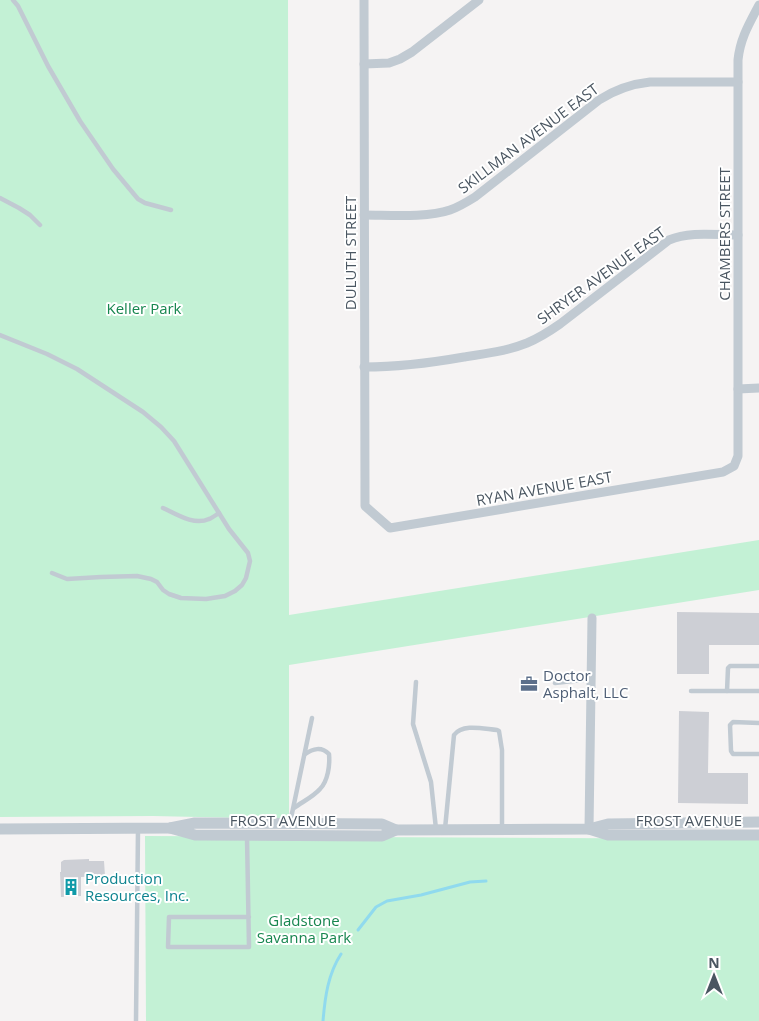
<svg xmlns="http://www.w3.org/2000/svg" width="759" height="1021" viewBox="0 0 759 1021" font-family="'Open Sans',sans-serif">
  <style>
    .green { fill: #c3f1d5 }
    .lines { fill: none; stroke-linecap: round; stroke-linejoin: round }
    .stream { stroke: #90daee; stroke-width: 3 }
    .building { fill: #cdcfd5 }
    .service { stroke: #c1cad2; stroke-width: 4.5 }
    .minor { stroke: #c1cad2; stroke-width: 9 }
    .tertiary { stroke: #c1cad2; stroke-width: 11 }
    .labels { text-anchor: middle; dominant-baseline: central; stroke-width: 4; stroke-linejoin: round; paint-order: stroke }
    .street-label { font-size: 15px; fill: #4a5661; stroke: #fff }
    .park-label { font-size: 15px; fill: #17864f; stroke: #fff }
    .service-label { font-size: 15px; fill: #4e5e75; stroke: #fff; text-anchor: start }
    .culture-label { font-size: 15px; fill: #0d838f; stroke: #fff; text-anchor: start }
  </style>
  <rect width="100%" height="100%" fill="#f5f3f3"/>
  <!-- green -->
  <g class="green">
    <polygon points="0,0 288,0 289,615 759,540 759,590 289,665 289,819 153,816 0,817"/>
    <polygon points="145,836 759,839 759,1021 146,1021"/>
  </g>
  <g class="lines">
    <!-- stream -->
    <g class="stream">
      <polyline points="358,930 376,907 387,901 421,895 470,882 486,881"/>
      <path d="M323 1021C325 997 328 974 341 954"/>
    </g>
  </g>
  <!-- building -->
  <g class="building">
    <polygon points="677,612 759,613 759,645 709,645 709,674 677,674"/>
    <polygon points="679,711 709,712 708,773 748,773 748,804 678,803"/>
    <polygon points="89,859 89,861 104,861 105,876 81,877 81,896 61,897 60,872 61,872 61,862 64,860"/>
  </g>
  <g class="lines">
    <!-- service -->
    <g class="service">
      <polyline points="13,0 18,6 48,66 80,121 113,169 138,199 145,203 171,210"/>
      <polyline points="0,198 19,208 30,215 40,225"/>
      <polyline points="0,335 47,354 77,369 143,412 161,427 174,441 229,529 248,553 250,561 246,578 242,585 235,591 225,596 206,599 181,598 169,594 163,590 157,582 151,579 137,576 101,577 67,579 52,573"/>
      <path d="M163 508C176 514 194 526 209 519 212 518 216 515 219 513"/>
      <polyline points="416,682 413,724 431,782 436,829"/>
      <polyline points="555,683 591,679"/>
      <polyline points="691,691 759,691"/>
      <polyline points="727,691 728,668 730,666 759,666"/>
      <polyline points="759,723 733,722 730,725 731,751 733,754 759,754"/>
      <path d="M294 808C302 802 313 797 320 789 328 781 330 765 329 754 321 746 313 749 305 754"/>
      <polyline points="290,823 312,718"/>
      <path d="M445 829 454 735C463 723 484 729 497 730L499 731 502 750V829"/>
      <polyline points="247,837 249,947 168,947 169,917 249,917"/>
      <polyline points="136,1021 138,829"/>
    </g>
    <!-- minor -->
    <g class="minor">
      <path d="M364 0 365 506 390 528 723 472 734 466 738 456V60C740 39 749 24 759 5"/>
      <polyline points="364,64 389,63 400,59 412,52 479,0"/>
      <path d="M364 215C389 215 427 218 450 210 459 207 467 202 475 197L599 100C616 89 631 84 650 82H738"/>
      <path d="M364 367C398 367 430 363 464 357 485 354 507 351 527 343 539 338 550 331 560 324L669 240C690 231 715 235 738 235"/>
      <polyline points="738,389 759,388"/>
      <polyline points="589,829 592,618"/>
    </g>
    <!-- tertiary -->
    <g class="tertiary">
      <polyline points="170,828 195,835 382,836 396,830 589,829 608,824 759,822"/>
      <polyline points="0,829 170,828 195,823 382,824 396,830"/>
      <polyline points="589,829 608,835 759,835"/>
    </g>
  </g>
  <!-- icons -->
  <defs>
    <g id="office-bare" transform="scale(1.35)"><path d="M-6-3h4V-5.5h4V-3h4V5H-6ZM-1-4.5V-3h2v-1.5ZM-6 0V1H6V0Z" fill="#5c6f8a" stroke="#fff" stroke-width="2.5" paint-order="stroke"/></g>
    <g id="building-bare" transform="scale(1.35)"><path d="M-4-6H4V6H1V3H-1V6H-4ZM-2.5-4.3h1.7v1.8h-1.7ZM.8-4.3h1.7v1.8H.8ZM-2.5-1h1.7V.8h-1.7ZM.8-1h1.7V.8H.8Z" fill="#0f9aa8" stroke="#fff" stroke-width="2.5" paint-order="stroke"/></g>
  </defs>
  <g fill-rule="evenodd">
    <use href="#office-bare" x="529" y="684"/>
    <use href="#building-bare" x="71" y="887"/>
  </g>
  <g class="labels">
    <!-- street labels -->
    <g class="street-label">
      <text transform="translate(528 138) rotate(-37)">SKILLMAN AVENUE EAST</text>
      <text transform="translate(724 234) rotate(-90)">CHAMBERS STREET</text>
      <text transform="translate(350 253) rotate(-90)">DULUTH STREET</text>
      <text transform="translate(601 275) rotate(-36)">SHRYER AVENUE EAST</text>
      <text transform="translate(544 488) rotate(-10)">RYAN AVENUE EAST</text>
      <text x="283" y="820">FROST AVENUE</text>
      <text x="689" y="820">FROST AVENUE</text>
    </g>
    <!-- park labels -->
    <g class="park-label">
      <text x="144" y="308">Keller Park</text>
      <text x="304" y="920">Gladstone<tspan x="304" dy="17">Savanna Park</tspan></text>
    </g>
    <!-- service labels -->
    <g class="service-label">
      <text x="543" y="675">Doctor<tspan x="543" dy="17">Asphalt, LLC</tspan></text>
    </g>
    <!-- culture labels -->
    <g class="culture-label">
      <text x="85" y="878">Production<tspan x="85" dy="17">Resources, Inc.</tspan></text>
    </g>
  </g>
  <!-- north arrow -->
  <g transform="translate(714 976)" stroke="#ffffff" stroke-width="4" paint-order="stroke">
  <path d="M0-4L9 19L0 12L-9 19Z" fill="#4a5661"/>
  <text y="-8" font-size="14" font-weight="bold" text-anchor="middle" fill="#4a5661">N</text>
  </g>
</svg>
